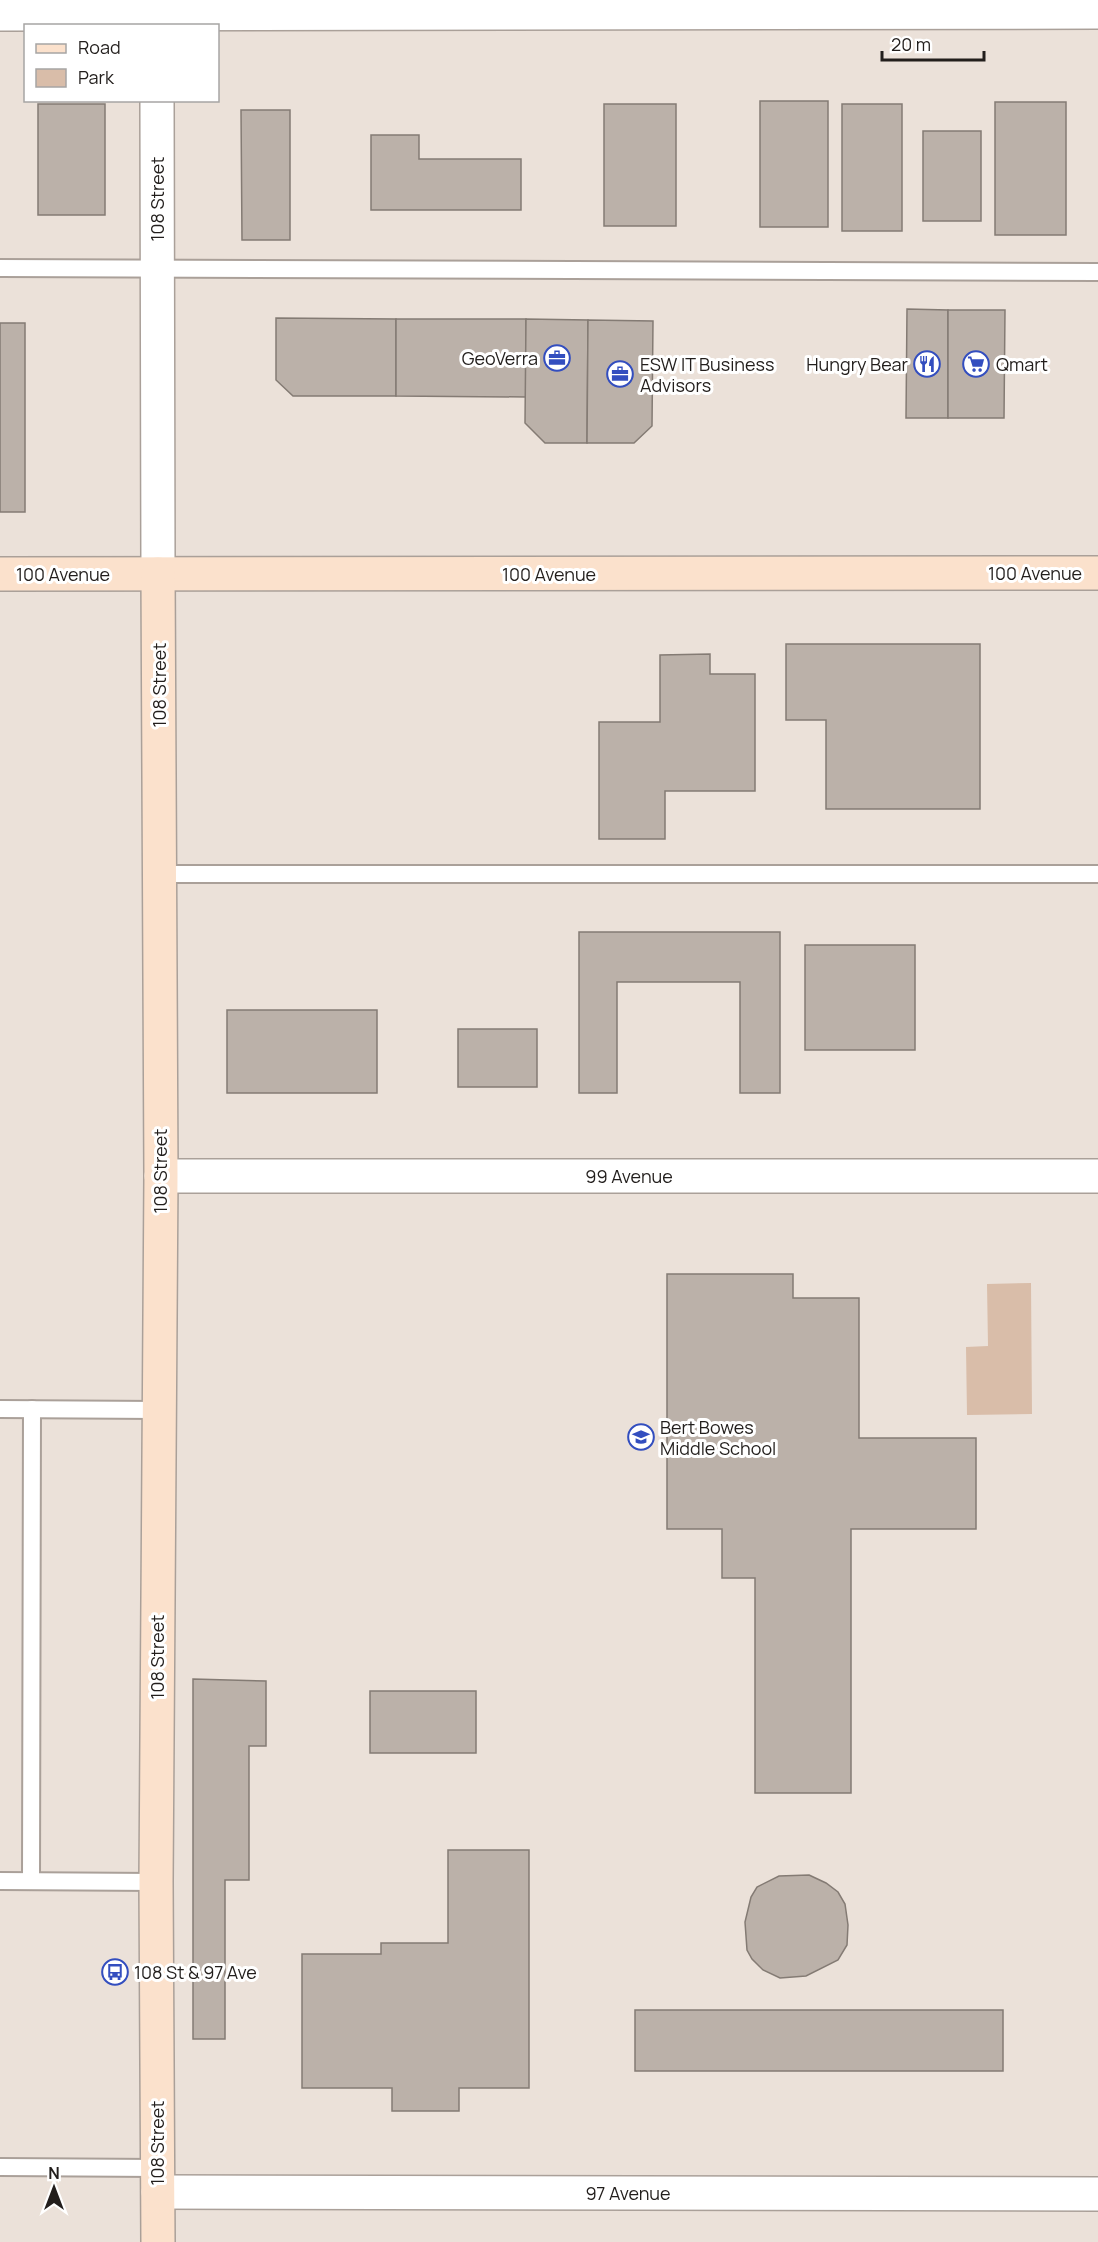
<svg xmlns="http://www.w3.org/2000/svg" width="1098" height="2242" viewBox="0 0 1098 2242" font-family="Manrope,sans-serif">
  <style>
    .green { fill: #d9bda9 }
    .building { fill: #bbb1a9; stroke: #847b74; stroke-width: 1.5 }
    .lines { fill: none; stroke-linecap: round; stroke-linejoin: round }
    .lane-casing { stroke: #aaa099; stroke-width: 20 }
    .street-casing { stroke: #aaa099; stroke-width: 36 }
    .secondary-casing { stroke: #aaa099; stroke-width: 36 }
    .lane { stroke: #fff; stroke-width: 16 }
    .street { stroke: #fff; stroke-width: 33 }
    .secondary { stroke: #fbe1cc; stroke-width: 33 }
    .labels { text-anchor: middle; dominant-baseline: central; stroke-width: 6; stroke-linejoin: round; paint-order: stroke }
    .street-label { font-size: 18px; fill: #221e1c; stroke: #fff }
    .poi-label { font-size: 18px; fill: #221e1c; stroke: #fff; text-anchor: start }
  </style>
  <rect width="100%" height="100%" fill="#ebe1d9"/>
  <!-- green -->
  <polygon class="green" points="1031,1283 1032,1414 967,1415 966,1347 988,1346 987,1284"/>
  <!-- building -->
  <g class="building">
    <rect x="760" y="101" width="68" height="126"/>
    <rect x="995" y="102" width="71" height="133"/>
    <rect x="38" y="104" width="67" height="111"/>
    <rect x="604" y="104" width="72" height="122"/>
    <rect x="842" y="104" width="60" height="127"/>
    <polygon points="241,110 290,110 290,240 242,240"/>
    <rect x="923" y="131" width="58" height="90"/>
    <polygon points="371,135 419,135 419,159 521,159 521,210 371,210"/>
    <polygon points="907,309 948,310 948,418 906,418"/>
    <polygon points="948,310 1005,310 1004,418 948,418"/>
    <polygon points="276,318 396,319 396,396 293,396 276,380"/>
    <polygon points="396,319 526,319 526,397 396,396"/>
    <polygon points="526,319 588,320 587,443 545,443 525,423"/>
    <polygon points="588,320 653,321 652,426 634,443 587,443"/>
    <rect x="0" y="323" width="25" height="189"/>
    <polygon points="786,644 980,644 980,809 826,809 826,720 786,720"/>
    <polygon points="710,654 710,674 755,674 755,791 665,791 665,839 599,839 599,722 660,722 660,655"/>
    <polygon points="579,932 780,932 780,1093 740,1093 740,982 617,982 617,1093 579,1093"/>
    <rect x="805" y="945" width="110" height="105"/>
    <rect x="227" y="1010" width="150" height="83"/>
    <rect x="458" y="1029" width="79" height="58"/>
    <polygon points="667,1274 793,1274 793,1298 859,1298 859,1438 976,1438 976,1529 851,1529 851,1793 755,1793 755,1578 722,1578 722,1529 667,1529"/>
    <polygon points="193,1679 266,1681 266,1746 249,1746 249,1880 225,1880 225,2039 193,2039"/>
    <rect x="370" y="1691" width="106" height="62"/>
    <polygon points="448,1850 529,1850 529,2088 459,2088 459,2111 392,2111 392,2088 302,2088 302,1954 381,1954 381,1943 448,1943"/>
    <polygon points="809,1875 826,1883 838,1892 845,1904 848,1925 847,1945 838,1960 806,1976 780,1978 763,1970 752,1959 747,1950 745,1922 751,1897 757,1887 779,1876"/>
    <rect x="635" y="2010" width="368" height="61"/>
  </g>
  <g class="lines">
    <!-- lane casing -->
    <g class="lane-casing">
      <g id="lane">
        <polyline points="0,268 1098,272"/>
        <polyline points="160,874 1098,874"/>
        <polyline points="0,1409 158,1410"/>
        <polyline points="0,1881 156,1882"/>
        <polyline points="31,1881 32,1409"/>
        <polyline points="0,2167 158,2168"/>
      </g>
    </g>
    <!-- street casing -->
    <g class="street-casing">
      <g id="street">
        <polyline points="0,14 1098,12"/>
        <polyline points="157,100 158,574"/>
        <polyline points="161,1176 1098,1176"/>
        <polyline points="158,2192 1098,2194"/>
      </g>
    </g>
    <!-- secondary casing -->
    <g class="secondary-casing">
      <g id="secondary">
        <polyline points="0,574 1098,573"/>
        <polyline points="158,574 161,1176 156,1882 158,2242"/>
      </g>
    </g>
    <!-- lane -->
    <use href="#lane" class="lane"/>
    <!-- street -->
    <use href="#street" class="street"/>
    <!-- secondary -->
    <use href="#secondary" class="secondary"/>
  </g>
  <!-- icons -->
  <defs>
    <g id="office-ring" transform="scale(1.35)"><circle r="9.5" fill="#fff" stroke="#334ebf" stroke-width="1.5"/><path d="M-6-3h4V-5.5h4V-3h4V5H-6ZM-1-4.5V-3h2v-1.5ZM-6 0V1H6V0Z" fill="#334ebf"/></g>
    <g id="restaurant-ring" transform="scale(1.35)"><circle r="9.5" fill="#fff" stroke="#334ebf" stroke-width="1.5"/><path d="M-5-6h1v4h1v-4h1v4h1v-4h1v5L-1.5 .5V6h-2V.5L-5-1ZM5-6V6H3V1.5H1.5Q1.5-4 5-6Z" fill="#334ebf"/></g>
    <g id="supermarket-ring" transform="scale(1.35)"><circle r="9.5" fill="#fff" stroke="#334ebf" stroke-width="1.5"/><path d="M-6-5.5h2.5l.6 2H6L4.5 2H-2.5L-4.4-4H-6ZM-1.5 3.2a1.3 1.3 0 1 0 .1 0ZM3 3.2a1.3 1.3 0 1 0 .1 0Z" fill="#334ebf"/></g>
    <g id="school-ring" transform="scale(1.35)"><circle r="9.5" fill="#fff" stroke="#334ebf" stroke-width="1.5"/><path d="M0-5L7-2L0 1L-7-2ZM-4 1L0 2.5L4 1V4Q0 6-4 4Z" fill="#334ebf"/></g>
    <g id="bus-ring" transform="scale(1.35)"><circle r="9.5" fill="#fff" stroke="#334ebf" stroke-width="1.5"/><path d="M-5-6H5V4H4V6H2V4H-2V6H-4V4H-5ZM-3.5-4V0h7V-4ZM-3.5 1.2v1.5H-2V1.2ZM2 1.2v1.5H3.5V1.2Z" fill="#334ebf"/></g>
  </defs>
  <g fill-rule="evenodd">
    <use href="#office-ring" x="557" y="358"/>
    <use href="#restaurant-ring" x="927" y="364"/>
    <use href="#supermarket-ring" x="976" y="364"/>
    <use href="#office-ring" x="620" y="374"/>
    <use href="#school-ring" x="641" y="1437"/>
    <use href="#bus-ring" x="115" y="1972"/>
  </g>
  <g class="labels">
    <!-- street labels -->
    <g class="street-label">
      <text transform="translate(157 199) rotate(-90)">108 Street</text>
      <text x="1035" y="573">100 Avenue</text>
      <text x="63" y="574">100 Avenue</text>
      <text x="549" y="574">100 Avenue</text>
      <text transform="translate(159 685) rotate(-90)">108 Street</text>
      <text transform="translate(160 1171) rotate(-90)">108 Street</text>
      <text x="629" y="1176">99 Avenue</text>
      <text transform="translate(157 1657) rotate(-90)">108 Street</text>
      <text transform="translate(157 2143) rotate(-90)">108 Street</text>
      <text x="628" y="2193">97 Avenue</text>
    </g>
    <!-- poi labels -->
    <g class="poi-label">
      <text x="538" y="358" text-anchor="end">GeoVerra</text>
      <text x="640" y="364">ESW IT Business<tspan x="640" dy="21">Advisors</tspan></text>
      <text x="908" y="364" text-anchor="end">Hungry Bear</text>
      <text x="996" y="364">Qmart</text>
      <text x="660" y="1427">Bert Bowes<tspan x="660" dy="21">Middle School</tspan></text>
      <text x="134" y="1972">108 St &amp; 97 Ave</text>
    </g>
  </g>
  <!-- legend -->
  <rect x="24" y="24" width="195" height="78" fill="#ffffff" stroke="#a7a5a4" stroke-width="1.5"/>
  <rect x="36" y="44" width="30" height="9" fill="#fbe1cc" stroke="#a7a5a4" stroke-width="1.5"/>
  <text x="78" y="54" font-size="18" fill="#221e1c">Road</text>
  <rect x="36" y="69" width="30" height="18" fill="#d9bda9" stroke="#a7a5a4" stroke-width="1.5"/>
  <text x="78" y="84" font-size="18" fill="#221e1c">Park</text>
  <!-- north arrow -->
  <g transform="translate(54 2188)" stroke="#ffffff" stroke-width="4.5" paint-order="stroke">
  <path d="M0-4.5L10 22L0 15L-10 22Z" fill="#221e1c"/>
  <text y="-9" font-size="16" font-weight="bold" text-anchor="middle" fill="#221e1c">N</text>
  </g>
  <!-- scale -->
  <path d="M882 51v9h102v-9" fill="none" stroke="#221e1c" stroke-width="3"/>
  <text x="891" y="51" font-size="18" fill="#221e1c" stroke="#ffffff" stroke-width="4.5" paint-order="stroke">20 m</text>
</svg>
